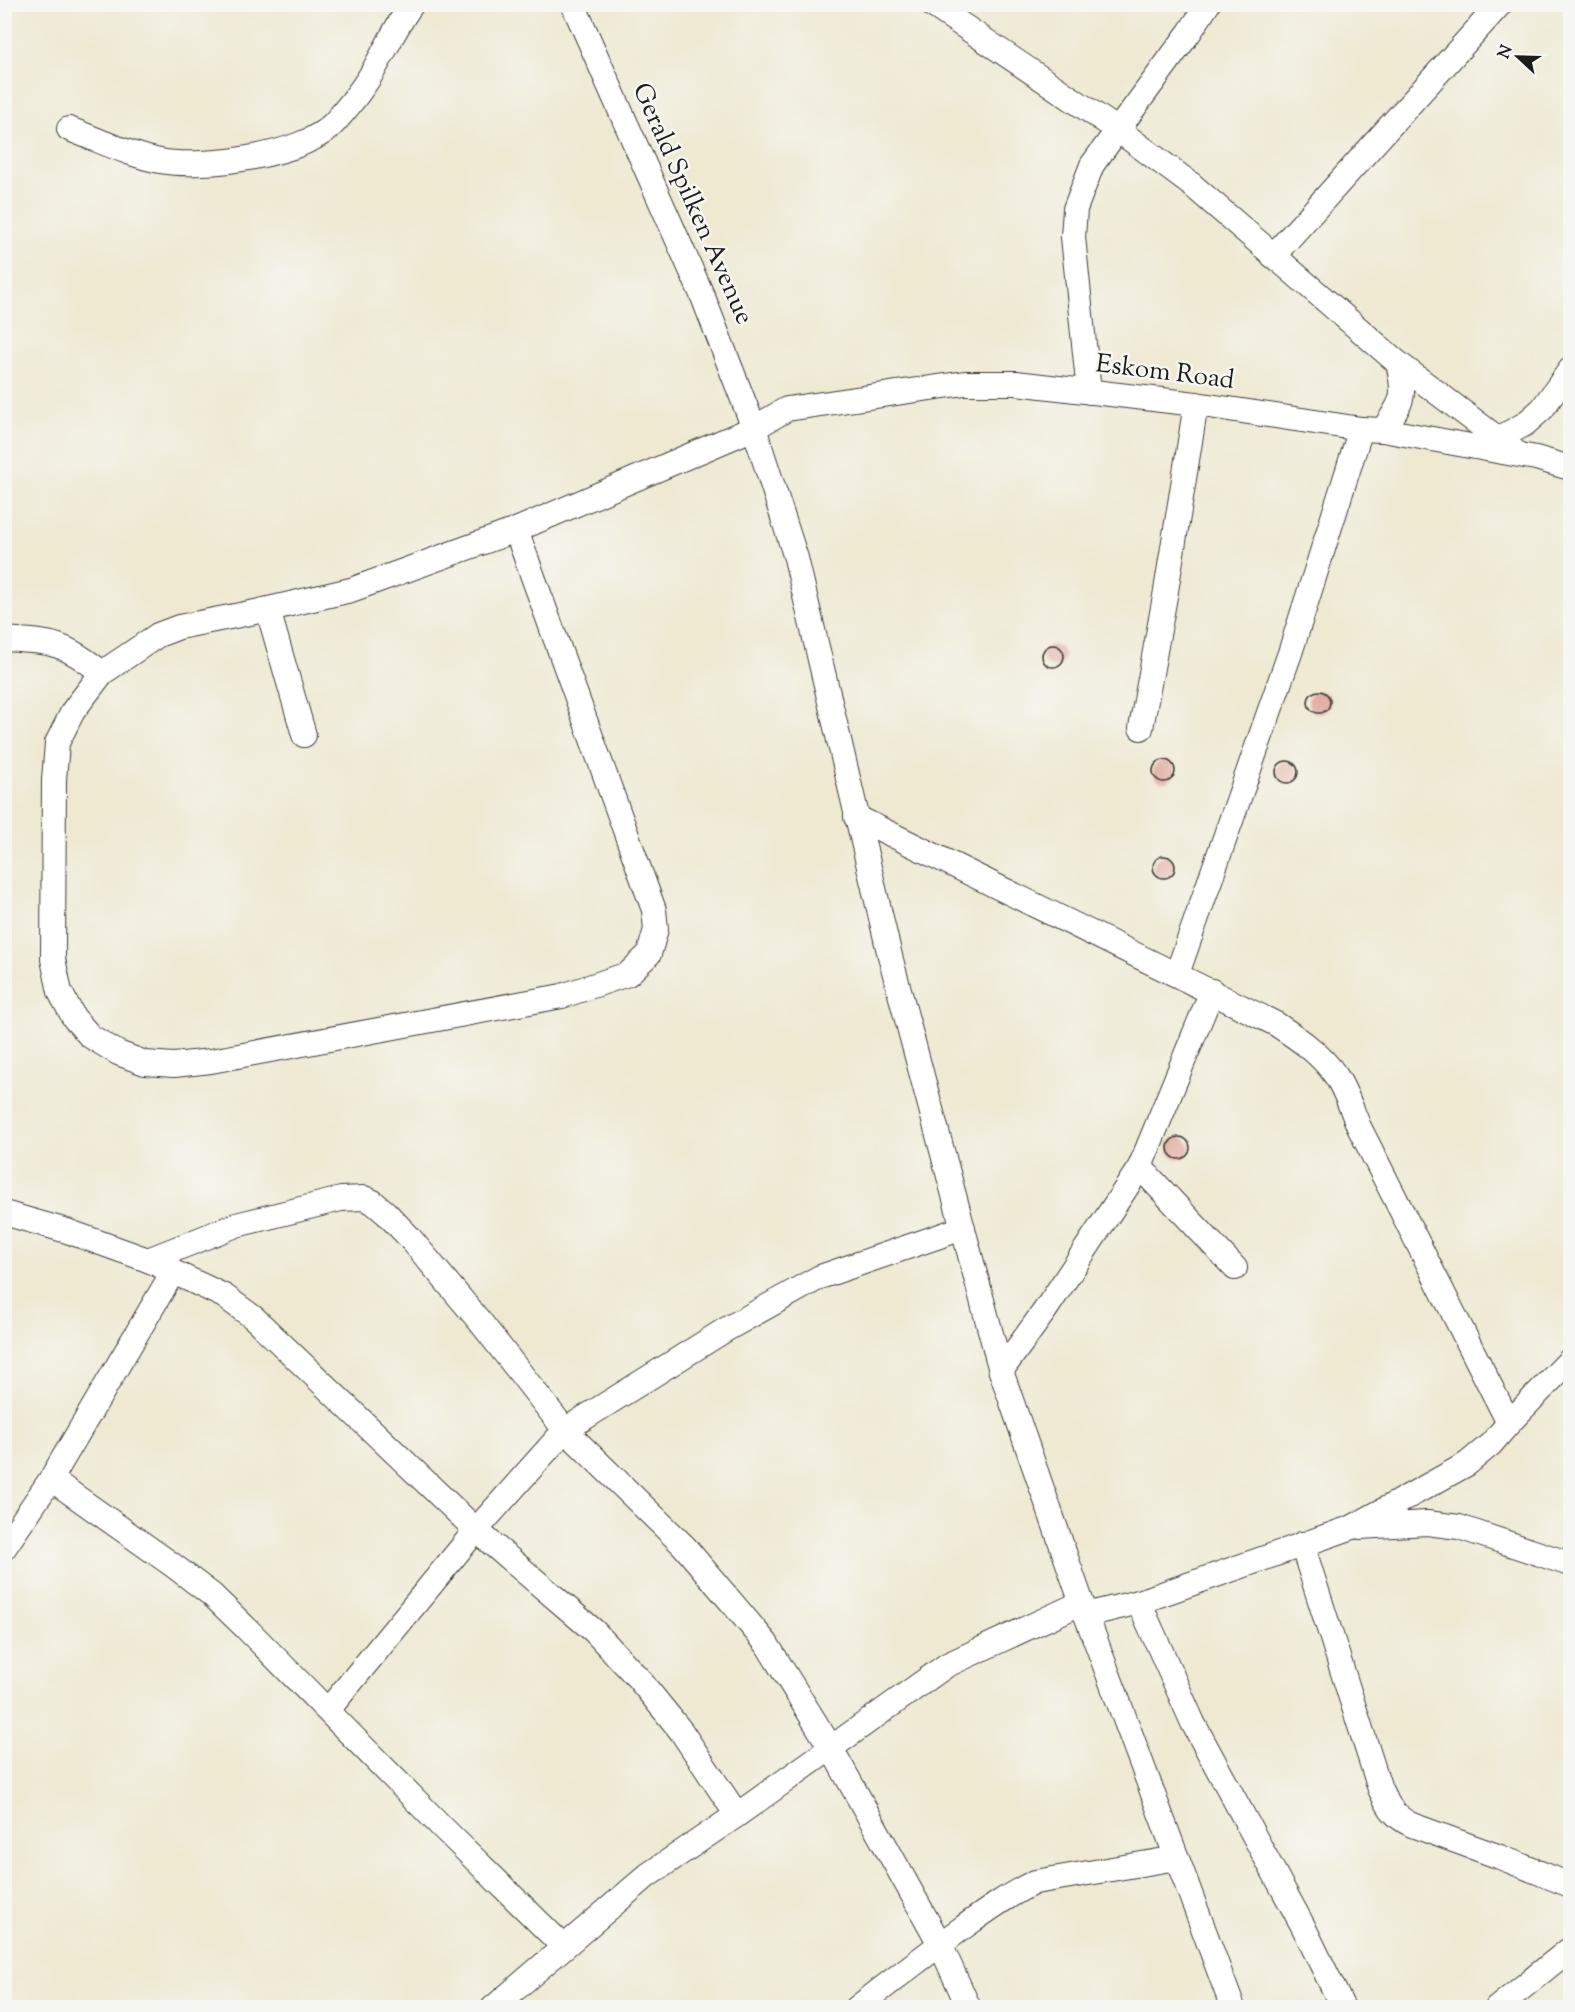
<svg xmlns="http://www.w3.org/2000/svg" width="1575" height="2012" viewBox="0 0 1575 2012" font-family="'Sorts Mill Goudy',serif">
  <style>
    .building { fill: #dfa497 }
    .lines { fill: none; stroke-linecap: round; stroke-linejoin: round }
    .minor-casing { stroke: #3c3b37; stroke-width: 26 }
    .minor { stroke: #fff; stroke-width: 24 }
    .labels { text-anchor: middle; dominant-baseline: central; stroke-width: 5; stroke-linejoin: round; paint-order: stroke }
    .street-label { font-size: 26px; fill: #1c1c1c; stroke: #f6f6f2 }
  </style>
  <rect width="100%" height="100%" fill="#f6f6f2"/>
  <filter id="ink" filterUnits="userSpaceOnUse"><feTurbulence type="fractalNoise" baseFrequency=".0167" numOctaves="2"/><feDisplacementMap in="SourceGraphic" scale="12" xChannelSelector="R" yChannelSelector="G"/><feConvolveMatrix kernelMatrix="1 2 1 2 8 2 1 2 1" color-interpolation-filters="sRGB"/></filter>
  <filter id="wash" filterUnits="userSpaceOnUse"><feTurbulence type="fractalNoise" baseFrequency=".008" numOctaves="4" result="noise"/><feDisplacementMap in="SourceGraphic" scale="24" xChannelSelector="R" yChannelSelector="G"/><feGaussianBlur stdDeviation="1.35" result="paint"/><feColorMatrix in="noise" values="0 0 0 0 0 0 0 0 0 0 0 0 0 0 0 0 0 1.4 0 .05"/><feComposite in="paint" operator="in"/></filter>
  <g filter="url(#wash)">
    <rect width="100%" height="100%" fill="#efe9d2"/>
    <g id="blocks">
      <!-- building -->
      <g class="building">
        <circle cx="1053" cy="656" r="11"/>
        <circle cx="1319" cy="702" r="11"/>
        <circle cx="1164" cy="771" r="11"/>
        <circle cx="1287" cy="772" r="11"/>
        <circle cx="1164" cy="867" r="11"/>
        <circle cx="1179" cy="1148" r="11"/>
      </g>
    </g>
  </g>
  <g filter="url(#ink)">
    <use href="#blocks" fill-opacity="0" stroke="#3c3b37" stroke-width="1.5"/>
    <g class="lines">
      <!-- minor casing -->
      <g class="minor-casing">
        <g id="minor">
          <polyline points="573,4 703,297 754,428 796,558 890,956 1001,1371 1086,1615 1233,2008"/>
          <polyline points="931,4 1118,130 1192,185 1398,363 1517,453"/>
          <path d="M69 129C99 140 129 155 160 161 203 169 304 156 334 123 350 105 366 85 377 64 389 43 398 23 412 4"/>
          <polyline points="1273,256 1500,4"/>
          <polyline points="1089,392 1073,237 1075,209 1092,165 1189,33 1208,4"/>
          <path d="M1383 430C1403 401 1406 398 1398 363"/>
          <polyline points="1498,439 1525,424 1542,409 1570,370"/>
          <polygon points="516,530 654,910 656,929 649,954 628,974 562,996 211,1061 174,1065 145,1063 118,1053 90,1036 74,1018 60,992 53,959 54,780 57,743 73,711 102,673 158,635 179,627 260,611 351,590"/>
          <polyline points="516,530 754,428 787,409 965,383 1016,383 1196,404 1361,429 1383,430 1536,458 1570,468"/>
          <polyline points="268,610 304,735"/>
          <path d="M4 639C52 642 64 642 102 673"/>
          <polyline points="1141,728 1166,591 1196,404"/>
          <path d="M856 817 1276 1024C1299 1039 1320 1053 1336 1076 1346 1091 1352 1111 1359 1127L1509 1423"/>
          <polyline points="1177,974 1290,653 1361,429"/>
          <polyline points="1140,1167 1235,1268"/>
          <polyline points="4,1213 67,1231 148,1260 224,1296 254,1318 476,1530 594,1631 638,1678 681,1731 737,1815"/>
          <polyline points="148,1260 236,1225 341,1199 364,1198 373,1202 386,1213 409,1237 482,1324 565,1430 684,1546 766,1643 831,1748 940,1944 969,2008"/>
          <polyline points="1001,1371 1046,1309 1140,1167 1212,991"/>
          <polyline points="51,1479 174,1566 212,1595 246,1628 444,1829 563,1946"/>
          <polyline points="1360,1527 1427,1523 1459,1527 1570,1564"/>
          <path d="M1302 1544 1380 1789C1389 1807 1393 1816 1412 1825L1500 1857 1570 1885"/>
          <polyline points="4,1548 51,1479 173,1272"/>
          <polyline points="1139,1602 1193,1723 1303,1926 1343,2008"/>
          <polyline points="1086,1615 1139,1602 1353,1527 1467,1464 1491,1444 1509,1423 1570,1360"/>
          <polyline points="328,1710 476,1530 565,1430 725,1330 820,1277 963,1228"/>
          <polyline points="493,2008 648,1875 737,1815 947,1665 1081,1603"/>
          <path d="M857 2008C892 1981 926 1954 961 1929 985 1912 1008 1895 1035 1882L1177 1858"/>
          <polyline points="1497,2008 1570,1949"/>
        </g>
      </g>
      <!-- minor -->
      <use href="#minor" class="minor"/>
    </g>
  </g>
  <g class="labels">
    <!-- street labels -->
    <g class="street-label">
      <text transform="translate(692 204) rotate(66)">Gerald Spilken Avenue</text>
      <text transform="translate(1165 373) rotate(7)">Eskom Road</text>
    </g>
  </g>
  <!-- margin -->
  <rect width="1575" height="2012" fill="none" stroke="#f6f6f2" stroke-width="24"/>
  <!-- north arrow -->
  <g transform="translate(1518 57) rotate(292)" stroke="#f6f6f2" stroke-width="4.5" paint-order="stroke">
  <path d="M0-4.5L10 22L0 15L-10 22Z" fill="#1c1c1c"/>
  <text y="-9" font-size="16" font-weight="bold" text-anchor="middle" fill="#1c1c1c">N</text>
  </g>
</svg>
